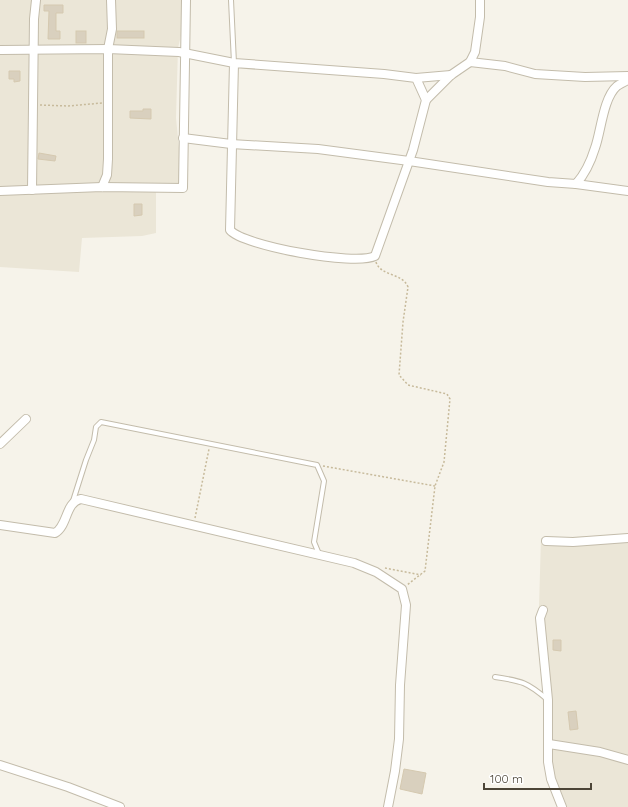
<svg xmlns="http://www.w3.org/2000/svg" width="628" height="807" viewBox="0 0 628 807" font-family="Quicksand,sans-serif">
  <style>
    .residential { fill: #ebe6d7 }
    .building { fill: #d9d0be; stroke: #d5c9b0 }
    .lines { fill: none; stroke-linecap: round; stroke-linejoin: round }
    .service-casing { stroke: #c3bcab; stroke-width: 6 }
    .minor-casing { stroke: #c3bcab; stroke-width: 10 }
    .path { stroke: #c7ba9b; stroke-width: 1.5; stroke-dasharray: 2 2; stroke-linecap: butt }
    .service { stroke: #fff; stroke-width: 4 }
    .minor { stroke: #fff; stroke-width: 8 }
  </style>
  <rect width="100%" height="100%" fill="#f6f3ea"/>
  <!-- residential -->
  <g class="residential">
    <polygon points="0,0 184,0 183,27 178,48 176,118 183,188 156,186 156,233 142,236 82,238 79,272 0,267"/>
    <polygon points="628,535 628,807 562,807 551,779 544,732 539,607 541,538"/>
  </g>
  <!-- building -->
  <g class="building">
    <polygon points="44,5 63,5 63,13 56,13 56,31 60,31 60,39 48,39 49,11 44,11"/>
    <rect x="76" y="31" width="10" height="12"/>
    <rect x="117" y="31" width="27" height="7"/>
    <polygon points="9,71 20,71 20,81 14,82 14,79 9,79"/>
    <polygon points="143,109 151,109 151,119 130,118 130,111 143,111"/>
    <polygon points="39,153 56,156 55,161 38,159"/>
    <polygon points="134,204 142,204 142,215 134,216"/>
    <polygon points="553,640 561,640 561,651 553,650"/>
    <polygon points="576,711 578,729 570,730 568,712"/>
    <polygon points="404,769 426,773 422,794 400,789"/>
  </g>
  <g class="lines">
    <!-- service casing -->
    <g class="service-casing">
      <g id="service">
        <polyline points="231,0 234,63"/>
        <polyline points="72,504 86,460 94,440 96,427 101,422 317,465 324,481 314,542 319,554"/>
        <path d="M495 677C522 681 527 682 548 700"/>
      </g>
    </g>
    <!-- minor casing -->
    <g class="minor-casing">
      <g id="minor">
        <path d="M0 50 108 49 179 52 234 63 384 74 416 78 426 100 413 150 375 256C355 266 243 246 230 230L234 63"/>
        <polyline points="470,62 505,66 535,74 585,77 628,76"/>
        <polyline points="416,78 451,75"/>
        <polyline points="426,100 451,75 470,62 475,52 480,17 480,0"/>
        <path d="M183 138 231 144 318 149 409 161 548 182 576 184C585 174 591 161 595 148 601 132 603 98 617 86 620 84 624 82 628 80"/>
        <polyline points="576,184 628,191"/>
        <polyline points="102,187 107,175 108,159 108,49 112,29 111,0"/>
        <polyline points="32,190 34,19 36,0"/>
        <polyline points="0,191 102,187 183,188 186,0"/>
        <polyline points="0,444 26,419"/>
        <path d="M0 525 55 533C68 526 65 502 81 499L354 563 376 572 402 589 406 605 400 685 399 739 395 771 388 807"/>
        <polyline points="546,541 573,542 628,538"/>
        <polyline points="543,610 540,618 548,700 548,762 551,779 562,807"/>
        <polyline points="549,744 600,752 628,760"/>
        <polyline points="0,765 68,787 120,807"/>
      </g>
    </g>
    <!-- path -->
    <g class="path">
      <polyline points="40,105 68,106 102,103"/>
      <path d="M376 262C380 276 403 273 408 287L403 322 399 375 408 385 447 394 450 399 444 462 435 486 425 571 407 585"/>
      <polyline points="323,466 435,486"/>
      <polyline points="195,518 209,449"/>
      <polyline points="385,568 421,575"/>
    </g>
    <!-- service -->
    <use href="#service" class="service"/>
    <!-- minor -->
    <use href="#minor" class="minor"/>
  </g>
  <!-- scale -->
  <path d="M484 783v6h107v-6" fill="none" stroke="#4c4537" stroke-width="2"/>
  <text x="490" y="783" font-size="12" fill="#4c4537" stroke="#ffffff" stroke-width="3" paint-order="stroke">100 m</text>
</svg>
